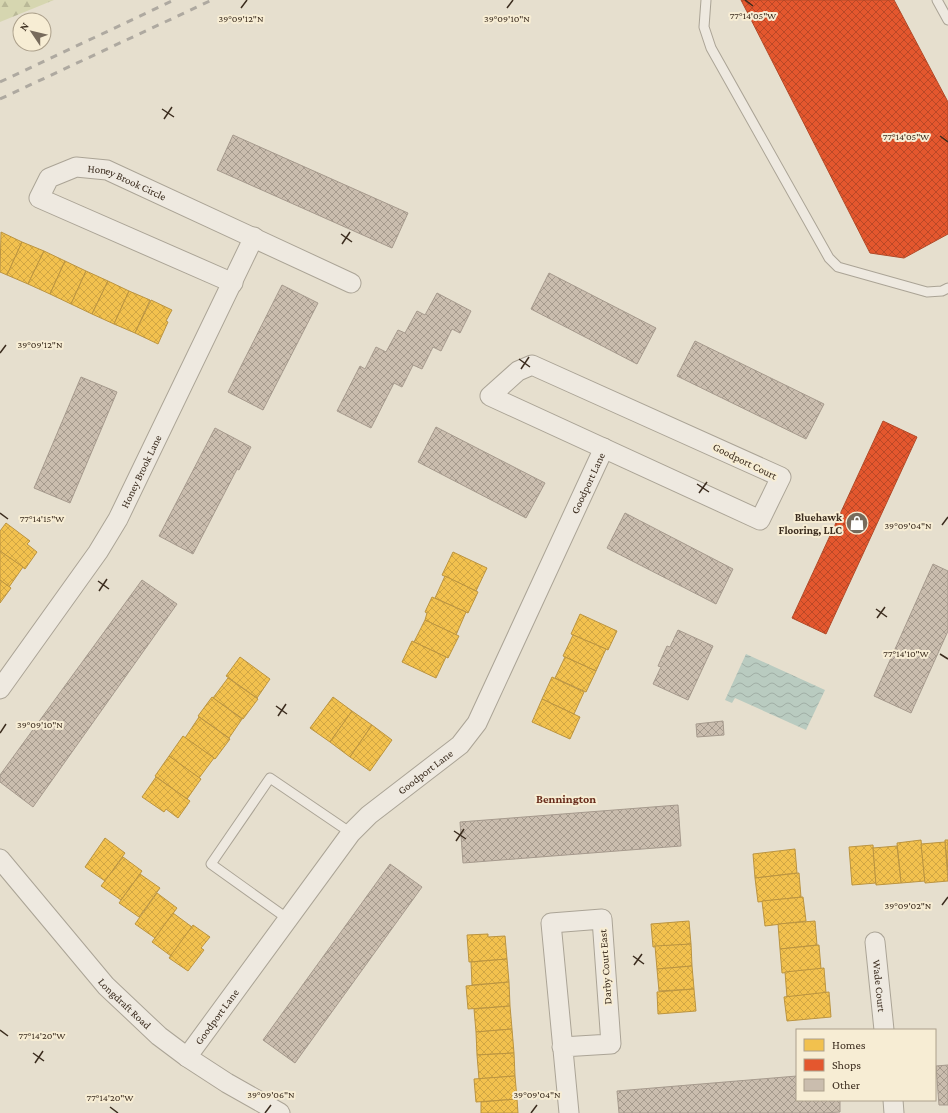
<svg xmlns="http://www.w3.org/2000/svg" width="948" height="1113" viewBox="0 0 948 1113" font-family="'Crimson Pro',serif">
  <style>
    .forest { fill: url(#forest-firs) }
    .water { fill: url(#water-waves) }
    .homes { fill: url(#homes-cross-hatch); stroke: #bb9440 }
    .shops { fill: url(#shops-cross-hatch); stroke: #b14a29 }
    .building { fill: url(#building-cross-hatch); stroke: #a69a8d }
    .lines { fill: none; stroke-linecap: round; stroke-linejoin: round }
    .lane-casing { stroke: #aba496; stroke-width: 11 }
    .street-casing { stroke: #aba496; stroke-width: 21 }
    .lane { stroke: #eee9e0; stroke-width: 9 }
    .street { stroke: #eee9e0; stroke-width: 19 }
    .rail { stroke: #aea9a0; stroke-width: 3; stroke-dasharray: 7 7; stroke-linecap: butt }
    .ticks { fill: none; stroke: #3b2c1e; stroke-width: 1.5 }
    .labels { text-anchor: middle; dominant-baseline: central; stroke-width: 4; stroke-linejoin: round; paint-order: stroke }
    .street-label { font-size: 11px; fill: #3b2c1e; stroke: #f7edd4 }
    .poi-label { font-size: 11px; font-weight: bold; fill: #3b2c1e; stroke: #f7edd4; text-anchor: end }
    .neighbourhood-label { font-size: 12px; font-weight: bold; fill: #692c1c; stroke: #f7edd4 }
    .ticks-label { font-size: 10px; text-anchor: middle; fill: #3b2c1e; stroke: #f7edd4; stroke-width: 4; stroke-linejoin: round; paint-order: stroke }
  </style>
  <defs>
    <pattern id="forest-firs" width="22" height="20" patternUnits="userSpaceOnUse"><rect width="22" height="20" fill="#d6d6b0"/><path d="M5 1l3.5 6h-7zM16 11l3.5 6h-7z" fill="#b9b897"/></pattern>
    <pattern id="water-waves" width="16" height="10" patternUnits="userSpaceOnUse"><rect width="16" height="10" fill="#b9cbc0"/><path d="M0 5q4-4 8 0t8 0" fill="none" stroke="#a0aea5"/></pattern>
    <pattern id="homes-cross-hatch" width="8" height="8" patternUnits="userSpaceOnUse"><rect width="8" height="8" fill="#f2c14e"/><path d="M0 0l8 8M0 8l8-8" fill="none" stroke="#d0a644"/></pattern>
    <pattern id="shops-cross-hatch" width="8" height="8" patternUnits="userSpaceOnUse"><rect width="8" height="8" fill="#e4572e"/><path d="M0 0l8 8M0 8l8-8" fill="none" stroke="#ba4827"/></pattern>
    <pattern id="building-cross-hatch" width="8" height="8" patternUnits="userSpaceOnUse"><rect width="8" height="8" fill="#cabdae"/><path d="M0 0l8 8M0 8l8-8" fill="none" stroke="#a59a8d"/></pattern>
  </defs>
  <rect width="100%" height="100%" fill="#e6dfce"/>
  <!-- forest -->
  <polygon class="forest" points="0,0 54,0 0,22"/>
  <!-- water -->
  <polygon class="water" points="746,654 825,690 806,730 735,698 732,703 725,700"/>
  <!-- homes -->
  <g class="homes">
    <polygon points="1,232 22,242 7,275 0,272"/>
    <polygon points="22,242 44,251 28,284 7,275"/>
    <polygon points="44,251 65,261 50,294 28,284"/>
    <polygon points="65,261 86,271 71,304 50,294"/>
    <polygon points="86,271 108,281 92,314 71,304"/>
    <polygon points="108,281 129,291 114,324 92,314"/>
    <polygon points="129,291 150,300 135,333 114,324"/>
    <polygon points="151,300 172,310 166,321 168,322 158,344 135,333"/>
    <polygon points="6,523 30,541 27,544 37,552 25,569 0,551 0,531"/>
    <polygon points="0,551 23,567 9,587 0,580"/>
    <polygon points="453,552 487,568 476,591 442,575"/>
    <polygon points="445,576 478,592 468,613 435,598"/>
    <polygon points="0,580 11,588 0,603"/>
    <polygon points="432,597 466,612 456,635 425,620 427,613 425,612"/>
    <polygon points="580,614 617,631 608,650 571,634"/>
    <polygon points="425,620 459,636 448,658 414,642"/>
    <polygon points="573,635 606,649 596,671 563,656"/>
    <polygon points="412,641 446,657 436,678 402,662"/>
    <polygon points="240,657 270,679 257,698 226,676"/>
    <polygon points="565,657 596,671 586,692 555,678"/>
    <polygon points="552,677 584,692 574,714 542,699"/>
    <polygon points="228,678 258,699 243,719 213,698"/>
    <polygon points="212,697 242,719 229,738 198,716"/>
    <polygon points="333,697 352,711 330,742 310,728"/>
    <polygon points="542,699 580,717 570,739 532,722"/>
    <polygon points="352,711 372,725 350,757 330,742"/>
    <polygon points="199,717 230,739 215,759 185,738"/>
    <polygon points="372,725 392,740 370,771 350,757"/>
    <polygon points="183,736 214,758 199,778 169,756"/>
    <polygon points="169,756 201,779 187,799 155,776"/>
    <polygon points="156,777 190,801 178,818 166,809 164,812 142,797"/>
    <polygon points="105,838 125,853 105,881 85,867"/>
    <polygon points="921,840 925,881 901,883 897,843"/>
    <polygon points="945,840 948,840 948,871 945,842"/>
    <polygon points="945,842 948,881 925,883 921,844"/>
    <polygon points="873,845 876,883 852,885 849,847"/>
    <polygon points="897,846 901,883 876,885 873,848"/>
    <polygon points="795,849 797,873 755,878 753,854"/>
    <polygon points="123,857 142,871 121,900 101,886"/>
    <polygon points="799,873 801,897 758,902 755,878"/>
    <polygon points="140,874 160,888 139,917 119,903"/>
    <polygon points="157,893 177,908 155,938 135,924"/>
    <polygon points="803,897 806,921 765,926 762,901"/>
    <polygon points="173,913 192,927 171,956 152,942"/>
    <polygon points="689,921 691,944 653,947 651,924"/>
    <polygon points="815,921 817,945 780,949 778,924"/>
    <polygon points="193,925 210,937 201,948 204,950 188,971 169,958"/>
    <polygon points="488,934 488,937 505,936 507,959 469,962 467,935"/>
    <polygon points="691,944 692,966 657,969 655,946"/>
    <polygon points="819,945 821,969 782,973 780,949"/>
    <polygon points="507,959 509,982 472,985 471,962"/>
    <polygon points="692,966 694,989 659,991 657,969"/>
    <polygon points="824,968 826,993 787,997 785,972"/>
    <polygon points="509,982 510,1006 468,1009 466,986"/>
    <polygon points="694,989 696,1011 658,1014 657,992"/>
    <polygon points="829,992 831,1017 787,1021 784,997"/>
    <polygon points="510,1006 512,1029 476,1032 474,1009"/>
    <polygon points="512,1029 514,1053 477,1055 476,1032"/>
    <polygon points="514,1053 515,1076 479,1079 477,1055"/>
    <polygon points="515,1076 517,1099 476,1102 474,1079"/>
    <polygon points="517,1099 518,1113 481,1113 481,1102"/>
  </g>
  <!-- shops -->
  <g class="shops">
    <polygon points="741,0 894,0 948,102 948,234 904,258 870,253"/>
    <polygon points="883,421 917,437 826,634 792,618"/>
  </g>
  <!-- building -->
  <g class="building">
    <polygon points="233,135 408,213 392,248 217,170"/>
    <polygon points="549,273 656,328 637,364 531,309"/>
    <polygon points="282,285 318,303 263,410 228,392"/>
    <polygon points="437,293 471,311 460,333 452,329 441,351 433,347 422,369 413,365 402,387 394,383 371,428 337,411 360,366 365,369 376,347 386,352 398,330 405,333 417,311 425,315"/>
    <polygon points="695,341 824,404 806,439 677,376"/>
    <polygon points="81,377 117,392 70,503 34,488"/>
    <polygon points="436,427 545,483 526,518 418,462"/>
    <polygon points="215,428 251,447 239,470 237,469 193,554 159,536"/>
    <polygon points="625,513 733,569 716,604 607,548"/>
    <polygon points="933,564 948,571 948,631 911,713 874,696"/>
    <polygon points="142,580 177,604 33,807 0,782 0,775"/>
    <polygon points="678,630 713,646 688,700 653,684 661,667 658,666 667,646 670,647"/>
    <polygon points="723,721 724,735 697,737 696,724"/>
    <polygon points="678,805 681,846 463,863 460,822"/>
    <polygon points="390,864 422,887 295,1063 263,1040"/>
    <polygon points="948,1065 948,1105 939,1105 936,1066"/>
    <polygon points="797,1076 797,1100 840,1100 840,1112 824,1113 619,1113 617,1091"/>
  </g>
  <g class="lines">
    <!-- lane casing -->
    <g class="lane-casing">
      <g id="lane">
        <polyline points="706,0 704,27 711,48 829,258 838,267 927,292 942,291 948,288"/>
        <polyline points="937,0 948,20"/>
        <polyline points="288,919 211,864 270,778 351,833"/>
      </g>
    </g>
    <!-- street casing -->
    <g class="street-casing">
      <g id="street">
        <path id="s1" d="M233 283 39 198 49 178 76 167 107 170 351 283"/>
        <polygon points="532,365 781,477 760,520 490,396 518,371"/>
        <path id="s2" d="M0 689 98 552 118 519 254 237"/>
        <path id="s3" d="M0 859 106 986 159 1036 187 1057 227 1083 280 1113"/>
        <path id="s4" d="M875 942 884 1030"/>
        <polyline points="562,1047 611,1044 602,919 551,923 569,1113"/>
        <path id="s5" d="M187 1057 351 833 369 815 460 745 477 723 604 448"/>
        <polyline points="893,1100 894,1113"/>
      </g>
    </g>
    <!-- lane -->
    <use href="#lane" class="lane"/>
    <!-- street -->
    <use href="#street" class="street"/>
    <!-- rail -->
    <g class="rail">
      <polyline points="0,82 174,0"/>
      <polyline points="0,99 212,0"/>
    </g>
  </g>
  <!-- ticks -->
  <path class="ticks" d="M745 0 753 6M241 8 247 0M507 8 513 0M162 109 174 117M164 119 172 107M940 136 948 142M341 234 352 242M342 244 350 232M0 353 6 345M519 359 530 367M521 369 529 357M697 484 709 492M699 493 707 482M0 513 8 519M942 525 948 517M98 581 109 589M99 591 107 579M876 609 887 617M877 618 885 607M940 654 948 659M276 706 287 714M278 716 286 704M0 733 6 724M454 831 466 839M456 841 464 829M942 905 948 897M633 956 644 964M634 965 642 954M0 1030 8 1036M33 1053 44 1061M35 1063 43 1051M110 1107 118 1113M265 1113 271 1105M531 1113 537 1105"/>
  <!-- icons -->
  <defs>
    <g id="shop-disc" transform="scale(1.15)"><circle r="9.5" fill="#776b5c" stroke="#f7edd4"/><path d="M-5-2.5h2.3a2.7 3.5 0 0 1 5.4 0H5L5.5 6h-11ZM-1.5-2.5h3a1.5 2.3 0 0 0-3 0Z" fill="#fff"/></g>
  </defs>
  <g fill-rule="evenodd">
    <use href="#shop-disc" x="857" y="523"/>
  </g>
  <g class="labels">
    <!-- street labels -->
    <g class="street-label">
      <text stroke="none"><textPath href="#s1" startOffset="317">Honey Brook Circle</textPath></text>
      <text transform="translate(745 461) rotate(26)">Goodport Court</text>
      <text stroke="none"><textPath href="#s2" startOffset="260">Honey Brook Lane</textPath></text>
      <text stroke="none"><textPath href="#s5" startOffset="710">Goodport Lane</textPath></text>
      <text stroke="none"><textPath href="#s5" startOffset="374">Goodport Lane</textPath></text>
      <text transform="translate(605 967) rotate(-94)">Darby Court East</text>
      <text stroke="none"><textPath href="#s4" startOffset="44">Wade Court</textPath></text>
      <text stroke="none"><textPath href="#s3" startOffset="191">Longdraft Road</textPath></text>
      <text stroke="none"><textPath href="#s5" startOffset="50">Goodport Lane</textPath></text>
    </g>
    <!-- poi labels -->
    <g class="poi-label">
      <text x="842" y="517">Bluehawk<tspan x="842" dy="13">Flooring, LLC</tspan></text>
    </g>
    <!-- neighbourhood labels -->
    <g class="neighbourhood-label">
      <text x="566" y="799">Bennington</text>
    </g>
  </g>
  <g class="ticks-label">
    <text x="753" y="19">77°14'05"W</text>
    <text x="241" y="22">39°09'12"N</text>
    <text x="507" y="22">39°09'10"N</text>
    <text x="906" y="140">77°14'05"W</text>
    <text x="40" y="348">39°09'12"N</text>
    <text x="42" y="522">77°14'15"W</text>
    <text x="908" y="529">39°09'04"N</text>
    <text x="906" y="657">77°14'10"W</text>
    <text x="40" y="728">39°09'10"N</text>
    <text x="908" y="909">39°09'02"N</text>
    <text x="42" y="1039">77°14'20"W</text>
    <text x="271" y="1098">39°09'06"N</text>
    <text x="537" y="1098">39°09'04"N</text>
    <text x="110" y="1101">77°14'20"W</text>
  </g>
  <!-- legend -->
  <rect x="796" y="1029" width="140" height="72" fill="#f7edd4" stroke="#aca08b"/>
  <rect x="804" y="1039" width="20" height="12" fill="#f2c14e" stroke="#aca08b"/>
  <text x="832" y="1049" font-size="12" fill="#3b2c1e">Homes</text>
  <rect x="804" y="1059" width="20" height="12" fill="#e4572e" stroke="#aca08b"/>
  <text x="832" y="1069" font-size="12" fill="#3b2c1e">Shops</text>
  <rect x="804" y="1079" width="20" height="12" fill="#cabdae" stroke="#aca08b"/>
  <text x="832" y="1089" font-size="12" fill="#3b2c1e">Other</text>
  <!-- north arrow -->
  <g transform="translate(32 32) rotate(305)"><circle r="19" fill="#f7edd4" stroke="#aca08b"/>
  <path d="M0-3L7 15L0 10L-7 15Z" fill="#776b5c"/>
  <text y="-6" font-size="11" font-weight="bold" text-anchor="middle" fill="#3b2c1e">N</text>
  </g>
</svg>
